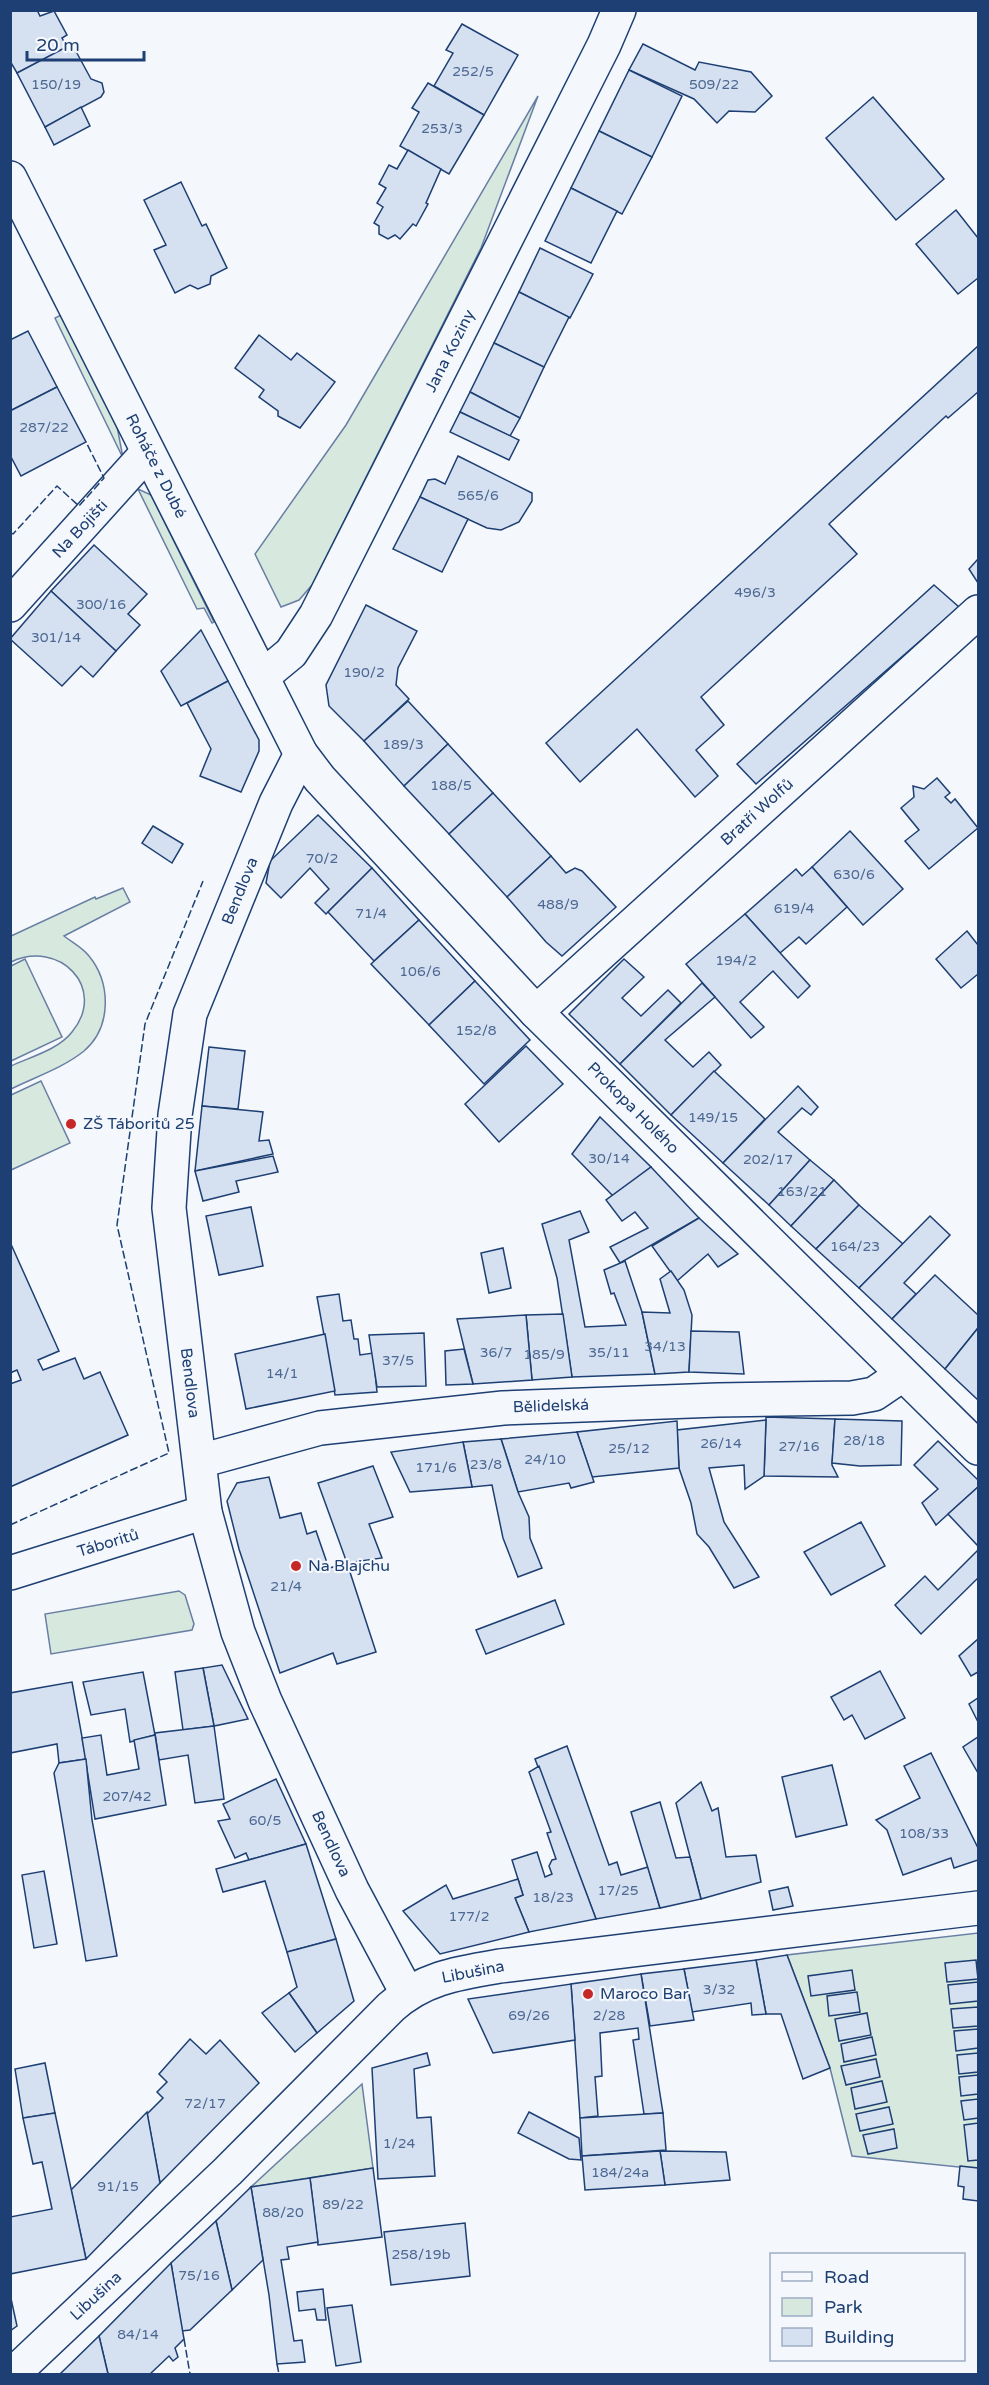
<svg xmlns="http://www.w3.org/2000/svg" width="989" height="2385" viewBox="0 0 989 2385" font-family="'Varela Round',sans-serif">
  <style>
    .green { fill: #d7e8df; stroke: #687fa3; stroke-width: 1.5 }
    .building { fill: #d5e0f0; stroke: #1d3f73; stroke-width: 1.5 }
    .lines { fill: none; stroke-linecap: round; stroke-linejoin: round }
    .minor-casing { stroke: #1d3f73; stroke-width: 36 }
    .tertiary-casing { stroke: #1d3f73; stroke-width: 36 }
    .minor { stroke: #f4f7fb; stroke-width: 33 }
    .tertiary { stroke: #f4f7fb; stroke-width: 33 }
    .fence { stroke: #1d3f73; stroke-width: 1.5; stroke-dasharray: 8 3; stroke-linecap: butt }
    .poi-dot { fill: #c62828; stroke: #f4f7fb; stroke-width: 2 }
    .labels { text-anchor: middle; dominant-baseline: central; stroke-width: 4.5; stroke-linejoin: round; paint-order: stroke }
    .number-label { font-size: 14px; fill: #4b6792 }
    .street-label { font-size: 16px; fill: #1d3f73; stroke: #f4f7fb }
    .poi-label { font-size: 16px; fill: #1d3f73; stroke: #f4f7fb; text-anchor: start }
  </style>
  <rect width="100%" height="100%" fill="#f4f7fb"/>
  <!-- green -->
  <g class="green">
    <polygon points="538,96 481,248 312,585 299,600 281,607 255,554 346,425"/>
    <polygon points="63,314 117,426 123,458 55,318"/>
    <polygon points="138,489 151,495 214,622 212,623 204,608 197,609"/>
    <path d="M123 888 130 902 64 936C73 943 82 947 89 956 111 983 112 1027 84 1051 63 1068 35 1077 11 1089V1066C30 1057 58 1050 72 1032 108 988 59 939 11 962V936L95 897 96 899Z"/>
    <polygon points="25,959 62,1037 11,1061 11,966"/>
    <polygon points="41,1081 70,1143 11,1170 11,1095"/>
    <polygon points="179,1591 185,1595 194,1624 192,1630 51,1654 45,1614"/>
    <polygon points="978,1933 978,2169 852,2156 830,2068 787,1955"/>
    <polygon points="362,2084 373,2168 251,2187"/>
  </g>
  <!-- building -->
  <g class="building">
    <polygon points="10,10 37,10 40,16 54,11 67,35 62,38 67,47 17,73 10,61"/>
    <polygon points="462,24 518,55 484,115 434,86 453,53 446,50"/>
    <polygon points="72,44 91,79 102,83 104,92 101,97 45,127 17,73"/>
    <polygon points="643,44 695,70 699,62 751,72 772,96 755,112 729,111 717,123 694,99 629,70"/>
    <polygon points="629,70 682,96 652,157 599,131"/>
    <polygon points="428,83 484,115 449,174 400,146 419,112 412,108"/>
    <polygon points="873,97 944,179 896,220 826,138"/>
    <polygon points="81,107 90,126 54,145 45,127"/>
    <polygon points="599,131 652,157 622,214 571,188"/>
    <polygon points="408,150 441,169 426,203 428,204 416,226 413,224 400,239 395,235 388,239 379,234 379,226 374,223 383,207 377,203 386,188 379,184 389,165 397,169"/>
    <polygon points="181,182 202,226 206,224 227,268 211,276 210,284 198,289 190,285 175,293 154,250 166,245 144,200"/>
    <polygon points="571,188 617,211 591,263 545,241"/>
    <polygon points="956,210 978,238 978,278 958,294 916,244"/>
    <polygon points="540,248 593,274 570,318 519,292"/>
    <polygon points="519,292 569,317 544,367 494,343"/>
    <polygon points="28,331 57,387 10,411 10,340"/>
    <polygon points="259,335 291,360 297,353 335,382 300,428 278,416 278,411 259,397 264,390 235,368"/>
    <polygon points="494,343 544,367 520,418 470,392"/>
    <polygon points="978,346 978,392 948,418 946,416 829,524 857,554 701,697 724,725 696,750 718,776 695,797 637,729 580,782 546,743"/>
    <polygon points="57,387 86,442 21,476 10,455 10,411"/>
    <polygon points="470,392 520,418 510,436 460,412"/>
    <polygon points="460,412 519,440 509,460 450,432"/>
    <polygon points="458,456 532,493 532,501 519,522 501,530 487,528 420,497 428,480 435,479 445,484"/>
    <polygon points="420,497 468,519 442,572 393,549"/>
    <polygon points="94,545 147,594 128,614 140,625 116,651 51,591"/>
    <polygon points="978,559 978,583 969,569"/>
    <polygon points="934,585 959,607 756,784 737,764"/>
    <polygon points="51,591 116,651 93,677 81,666 62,686 10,639"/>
    <polygon points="366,605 417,631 398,668 396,685 409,699 364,741 329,706 326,685"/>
    <polygon points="201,630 228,681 181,706 161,671"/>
    <polygon points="228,681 259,740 259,751 241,792 200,776 211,749 187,703"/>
    <polygon points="408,701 448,744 404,786 364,741"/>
    <polygon points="448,744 493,793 449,834 404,786"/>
    <polygon points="937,778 950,793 945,797 951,803 955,799 978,828 929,869 905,841 919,830 901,808 914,797 913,786 924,789"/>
    <polygon points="493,793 551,856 507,897 449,834"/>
    <polygon points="318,815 372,868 326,914 315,903 329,889 310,868 281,898 266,883 270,861"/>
    <polygon points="153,826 183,844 172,863 142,843"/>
    <polygon points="850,831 903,889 863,925 812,867"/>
    <polygon points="551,856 566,873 575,868 582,871 616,907 562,956 546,942 507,897"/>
    <polygon points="812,867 847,907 806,944 799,937 780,953 745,914 796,869 802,876"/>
    <polygon points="372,868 419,920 374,961 328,912"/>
    <polygon points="745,914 810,986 798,998 773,971 740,1002 764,1027 751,1038 686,964"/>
    <polygon points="419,920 475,981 429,1025 371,964"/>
    <polygon points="967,931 978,945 978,974 961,988 936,959"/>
    <polygon points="624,959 644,977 622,998 641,1016 668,990 681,1003 620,1064 569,1014"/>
    <polygon points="475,981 530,1040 484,1084 429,1025"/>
    <polygon points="702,983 715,997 665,1040 693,1067 709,1052 721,1065 671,1115 620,1064"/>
    <polygon points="526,1046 563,1084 499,1142 465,1104"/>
    <polygon points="209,1047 245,1051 238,1109 202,1106"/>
    <polygon points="714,1071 765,1119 723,1163 671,1115"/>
    <polygon points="798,1086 818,1107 811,1115 802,1108 778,1132 810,1160 769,1205 723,1163"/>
    <polygon points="202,1106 263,1112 259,1141 269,1140 273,1154 195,1171"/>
    <polygon points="600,1117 651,1167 613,1196 572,1154"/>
    <polygon points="273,1156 278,1172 236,1181 239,1192 203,1201 195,1171"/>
    <polygon points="810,1160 834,1180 791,1226 769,1205"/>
    <polygon points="651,1167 699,1218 620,1263 610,1247 648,1228 635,1212 622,1221 606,1200"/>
    <polygon points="834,1180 859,1205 816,1249 791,1226"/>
    <polygon points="859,1205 903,1244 859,1288 816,1249"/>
    <polygon points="251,1207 263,1266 219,1275 206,1216"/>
    <polygon points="580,1211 589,1232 569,1240 585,1327 626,1325 614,1293 611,1294 604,1270 625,1261 642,1312 655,1374 572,1377 557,1278 542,1224"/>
    <polygon points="930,1216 950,1235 904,1283 916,1294 892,1319 859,1288"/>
    <polygon points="699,1218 738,1254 718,1267 708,1254 677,1281 652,1246"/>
    <polygon points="10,1242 59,1351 38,1360 43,1370 75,1358 84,1379 100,1372 128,1435 10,1487 10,1384 21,1380 17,1370 10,1373"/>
    <polygon points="503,1248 511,1288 489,1293 481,1253"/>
    <polygon points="671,1271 684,1290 692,1315 689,1372 655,1374 642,1312 670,1313 660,1279"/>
    <polygon points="935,1275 978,1315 978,1328 945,1369 892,1319"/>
    <polygon points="339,1294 343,1321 351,1320 354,1339 358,1339 360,1355 373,1353 377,1392 335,1395 317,1297"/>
    <polygon points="563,1314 572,1377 532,1380 526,1315"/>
    <polygon points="526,1315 532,1380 473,1384 457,1319"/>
    <polygon points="978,1328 978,1400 945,1369"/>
    <polygon points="691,1331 739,1332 744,1374 689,1372"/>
    <polygon points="424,1333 426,1386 377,1387 369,1335"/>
    <polygon points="325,1334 335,1391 246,1409 235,1354"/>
    <polygon points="464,1349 473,1384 446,1385 445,1351"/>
    <polygon points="766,1417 835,1419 832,1465 838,1477 764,1476"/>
    <polygon points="835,1419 902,1421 901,1465 860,1466 832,1463"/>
    <polygon points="766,1420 764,1476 745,1489 744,1465 709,1468 724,1522 759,1577 734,1588 709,1547 697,1534 691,1503 679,1468 677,1430"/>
    <polygon points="677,1421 679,1468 592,1477 577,1432"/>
    <polygon points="577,1432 594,1482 571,1488 569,1483 518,1492 501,1439"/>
    <polygon points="501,1439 518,1492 529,1517 530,1538 542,1568 518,1577 503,1538 492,1485 472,1487 463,1442"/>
    <polygon points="938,1441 978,1480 978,1487 936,1525 922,1503 938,1489 914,1465"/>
    <polygon points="463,1442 472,1487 410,1492 391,1452"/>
    <polygon points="373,1466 393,1517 369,1524 382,1558 347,1563 318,1483"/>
    <polygon points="269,1477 280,1518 301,1513 307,1534 316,1531 326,1560 326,1569 347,1563 376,1652 337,1664 333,1653 280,1673 239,1549 227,1501 237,1483"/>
    <polygon points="978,1487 978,1546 948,1514"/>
    <polygon points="861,1522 885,1566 831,1595 804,1552"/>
    <polygon points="978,1550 978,1578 921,1634 895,1605 925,1576 938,1590"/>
    <polygon points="555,1600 564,1624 486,1654 476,1630"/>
    <polygon points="978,1639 978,1672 971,1676 959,1656"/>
    <polygon points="222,1665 248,1719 214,1726 203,1668"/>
    <polygon points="203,1668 214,1726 183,1730 175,1672"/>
    <polygon points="880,1671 905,1718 865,1739 852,1715 844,1720 831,1697"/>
    <polygon points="143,1672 155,1735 130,1742 125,1709 91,1715 83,1682"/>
    <polygon points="72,1682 86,1759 59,1763 57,1744 10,1753 10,1693"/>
    <polygon points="978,1698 978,1722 969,1704"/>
    <polygon points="214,1726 224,1799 195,1803 188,1755 159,1760 155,1733"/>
    <polygon points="101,1735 107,1775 139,1769 134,1740 155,1735 166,1805 95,1819 82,1738"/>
    <polygon points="978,1737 978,1773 963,1747"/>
    <polygon points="567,1746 609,1865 617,1862 621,1875 648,1867 660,1908 596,1919 535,1759"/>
    <polygon points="931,1753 978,1848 978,1860 954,1868 951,1858 903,1875 887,1830 876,1820 920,1798 904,1766"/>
    <polygon points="86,1759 92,1820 117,1956 86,1961 54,1773 59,1763"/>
    <polygon points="832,1765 847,1825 796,1837 782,1777"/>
    <polygon points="539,1766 596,1919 529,1932 515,1898 523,1895 512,1860 537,1852 545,1877 552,1874 549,1866 552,1860 556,1859 547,1833 551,1832 529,1772"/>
    <polygon points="276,1779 306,1844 249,1860 246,1853 235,1858 218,1821 230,1819 223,1804"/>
    <polygon points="701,1782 712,1811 718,1808 726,1857 756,1855 761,1882 701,1899 676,1803"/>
    <polygon points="660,1802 676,1858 690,1857 701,1899 660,1908 631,1812"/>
    <polygon points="306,1844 336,1939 287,1952 265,1881 223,1892 216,1869"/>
    <polygon points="44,1871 57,1944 34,1948 22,1875"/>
    <polygon points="518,1879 523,1895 515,1898 529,1932 440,1954 403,1911 446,1885 453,1899"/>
    <polygon points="788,1887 793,1906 773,1910 769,1891"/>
    <polygon points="336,1939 354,2001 317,2033 289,1993 297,1987 287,1952"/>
    <polygon points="787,1955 830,2068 803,2079 781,2014 766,2014 756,1960"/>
    <polygon points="756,1960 766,2014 752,2015 751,2003 692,2012 684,1969"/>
    <polygon points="976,1960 978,1979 947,1982 945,1963"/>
    <polygon points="684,1969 694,2020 650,2026 641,1974"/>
    <polygon points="852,1970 855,1990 811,1996 808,1976"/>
    <polygon points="641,1974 663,2113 644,2114 633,2040 639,2039 638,2028 600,2033 602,2076 595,2077 598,2116 580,2118 571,1984"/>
    <polygon points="978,1982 978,2001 950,2004 948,1985"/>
    <polygon points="571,1984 575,2040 493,2053 468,1999"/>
    <polygon points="857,1992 860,2012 829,2016 827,1996"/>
    <polygon points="289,1993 317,2033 295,2052 262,2013"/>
    <polygon points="978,2007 978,2026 953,2028 951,2009"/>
    <polygon points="867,2013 871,2035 839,2041 835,2019"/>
    <polygon points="978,2029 978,2048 956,2051 954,2031"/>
    <polygon points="872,2037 876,2055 844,2062 841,2044"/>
    <polygon points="190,2039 206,2054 220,2040 259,2083 160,2183 147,2114 163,2098 157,2092 167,2082 159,2074"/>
    <polygon points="427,2053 430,2065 414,2069 417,2118 431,2117 435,2176 378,2179 372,2068"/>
    <polygon points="978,2053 978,2072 959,2074 957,2055"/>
    <polygon points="876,2059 880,2077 846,2085 841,2066"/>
    <polygon points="45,2063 55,2113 23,2118 15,2069"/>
    <polygon points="978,2075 978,2094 961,2096 959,2077"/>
    <polygon points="882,2081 887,2102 855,2109 851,2088"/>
    <polygon points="978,2099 978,2118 964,2120 961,2101"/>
    <polygon points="889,2107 893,2124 860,2131 856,2114"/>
    <polygon points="147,2112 160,2183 86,2259 71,2190"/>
    <polygon points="529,2112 579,2138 581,2160 569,2159 518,2133"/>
    <polygon points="55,2113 86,2259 10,2274 10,2217 52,2209 42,2162 33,2164 23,2118"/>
    <polygon points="663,2113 666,2150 582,2156 580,2118"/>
    <polygon points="978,2123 978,2160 968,2161 964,2125"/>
    <polygon points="894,2129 897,2148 868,2154 863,2135"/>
    <polygon points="660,2151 726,2152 730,2180 665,2185"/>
    <polygon points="660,2151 665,2185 585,2190 582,2156"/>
    <polygon points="960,2166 978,2168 978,2201 963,2199 964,2187 958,2186"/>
    <polygon points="373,2168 382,2237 318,2245 310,2178"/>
    <polygon points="310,2178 318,2242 287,2247 289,2259 281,2260 294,2341 302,2340 305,2362 277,2364 269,2295 251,2187"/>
    <polygon points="251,2187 263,2260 232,2290 216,2221"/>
    <polygon points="216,2221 232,2290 190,2330 182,2331 171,2263"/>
    <polygon points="465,2223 470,2276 391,2285 384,2232"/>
    <polygon points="171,2263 184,2339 175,2348 178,2357 173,2361 169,2356 150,2374 108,2374 99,2336"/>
    <polygon points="323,2289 326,2320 317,2320 315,2309 299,2311 297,2292"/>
    <polygon points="10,2294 17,2326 10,2331"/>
    <polygon points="352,2305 361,2362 336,2366 327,2308"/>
    <polygon points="99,2336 108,2374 60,2374"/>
  </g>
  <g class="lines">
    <!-- minor casing -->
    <g class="minor-casing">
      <g id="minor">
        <polyline points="10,178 301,754 320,779 536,1012 978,1448"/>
        <polyline points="10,605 148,452"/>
        <polyline points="262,677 291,653 316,615 604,45 619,10"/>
        <polyline points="301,754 276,803 190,1014 175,1115 169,1208 205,1512 238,1632 265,1701 352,1890 407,1993"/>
        <polyline points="536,1012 978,612"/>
        <polyline points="200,1461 320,1428 503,1408 718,1400 852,1398 874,1394 902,1375"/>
        <polyline points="10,1573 205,1512"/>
      </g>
    </g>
    <!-- tertiary casing -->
    <g class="tertiary-casing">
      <path id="tertiary" d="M13 2374 228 2171 391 2007C423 1978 458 1973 500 1966L978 1908"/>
    </g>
    <!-- minor -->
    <use href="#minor" class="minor"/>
    <!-- tertiary -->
    <use href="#tertiary" class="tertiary"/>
    <!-- fence -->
    <g class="fence">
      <polyline points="10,532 13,534 57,486 79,506 104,478 86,442"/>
      <polyline points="10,1525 169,1453 117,1225 145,1024 203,881"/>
      <polyline points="184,2339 190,2374"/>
      <polyline points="277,2364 279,2374"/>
    </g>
  </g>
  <!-- markers -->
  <g class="poi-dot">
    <circle cx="71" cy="1124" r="6"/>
    <circle cx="296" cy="1566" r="6"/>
    <circle cx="588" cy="1994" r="6"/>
  </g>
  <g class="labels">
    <!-- number labels -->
    <g class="number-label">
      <text x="473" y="71">252/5</text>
      <text x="56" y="84">150/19</text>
      <text x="714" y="84">509/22</text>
      <text x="442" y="128">253/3</text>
      <text x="44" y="427">287/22</text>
      <text x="478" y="495">565/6</text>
      <text x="755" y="592">496/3</text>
      <text x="101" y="604">300/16</text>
      <text x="56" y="637">301/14</text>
      <text x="364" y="672">190/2</text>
      <text x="403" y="744">189/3</text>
      <text x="451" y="785">188/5</text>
      <text x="322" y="858">70/2</text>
      <text x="854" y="874">630/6</text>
      <text x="558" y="904">488/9</text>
      <text x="794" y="908">619/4</text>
      <text x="371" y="913">71/4</text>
      <text x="736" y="960">194/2</text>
      <text x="420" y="971">106/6</text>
      <text x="476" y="1030">152/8</text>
      <text x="713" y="1117">149/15</text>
      <text x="609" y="1158">30/14</text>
      <text x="768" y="1159">202/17</text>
      <text x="802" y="1191">163/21</text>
      <text x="855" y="1246">164/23</text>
      <text x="665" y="1346">34/13</text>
      <text x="496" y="1352">36/7</text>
      <text x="609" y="1352">35/11</text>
      <text x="544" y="1354">185/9</text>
      <text x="398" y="1360">37/5</text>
      <text x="282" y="1373">14/1</text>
      <text x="864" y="1440">28/18</text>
      <text x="721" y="1443">26/14</text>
      <text x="799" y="1446">27/16</text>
      <text x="629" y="1448">25/12</text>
      <text x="545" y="1459">24/10</text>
      <text x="486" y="1464">23/8</text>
      <text x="436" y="1467">171/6</text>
      <text x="286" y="1586">21/4</text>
      <text x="127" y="1796">207/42</text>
      <text x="265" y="1820">60/5</text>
      <text x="924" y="1833">108/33</text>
      <text x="618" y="1890">17/25</text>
      <text x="553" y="1897">18/23</text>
      <text x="469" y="1916">177/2</text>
      <text x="719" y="1989">3/32</text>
      <text x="529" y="2015">69/26</text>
      <text x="609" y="2015">2/28</text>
      <text x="205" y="2103">72/17</text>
      <text x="399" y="2143">1/24</text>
      <text x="620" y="2172">184/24a</text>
      <text x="118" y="2186">91/15</text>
      <text x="343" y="2204">89/22</text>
      <text x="283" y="2212">88/20</text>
      <text x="421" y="2254">258/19b</text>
      <text x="199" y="2275">75/16</text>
      <text x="138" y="2334">84/14</text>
    </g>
    <!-- street labels -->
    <g class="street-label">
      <text transform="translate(450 351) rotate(-63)">Jana Koziny</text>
      <text transform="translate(156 466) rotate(63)">Roháče z Dubé</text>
      <text transform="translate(80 529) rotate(-47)">Na Bojišti</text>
      <text transform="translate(757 812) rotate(-42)">Bratří Wolfů</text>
      <text transform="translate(240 891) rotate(-68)">Bendlova</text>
      <text transform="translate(633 1108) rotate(45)">Prokopa Holého</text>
      <text transform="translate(190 1383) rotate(83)">Bendlova</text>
      <text transform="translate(551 1406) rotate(-2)">Bělidelská</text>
      <text transform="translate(108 1543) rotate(-17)">Táboritů</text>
      <text transform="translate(331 1844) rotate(65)">Bendlova</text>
      <text transform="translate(473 1972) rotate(-11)">Libušina</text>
      <text transform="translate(96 2296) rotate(-43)">Libušina</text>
    </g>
    <!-- poi labels -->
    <g class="poi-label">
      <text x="83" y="1124">ZŠ Táboritů 25</text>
      <text x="308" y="1566">Na Blajchu</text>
      <text x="600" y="1994">Maroco Bar</text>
    </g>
  </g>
  <!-- border -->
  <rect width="989" height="2385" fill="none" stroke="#1d3f73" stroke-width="24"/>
  <!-- legend -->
  <rect x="770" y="2253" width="195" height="108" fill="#f4f7fb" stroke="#9eadc5" stroke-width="1.5"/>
  <rect x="782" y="2272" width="30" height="9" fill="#f4f7fb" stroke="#9eadc5" stroke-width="1.5"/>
  <text x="824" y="2283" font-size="18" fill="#1d3f73">Road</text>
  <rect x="782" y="2298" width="30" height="18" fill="#d7e8df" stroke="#9eadc5" stroke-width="1.5"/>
  <text x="824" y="2313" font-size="18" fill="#1d3f73">Park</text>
  <rect x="782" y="2328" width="30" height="18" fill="#d5e0f0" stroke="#9eadc5" stroke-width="1.5"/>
  <text x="824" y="2343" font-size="18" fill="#1d3f73">Building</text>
  <!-- scale -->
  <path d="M27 51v9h117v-9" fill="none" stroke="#1d3f73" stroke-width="3"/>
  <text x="36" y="51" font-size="18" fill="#1d3f73" stroke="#f4f7fb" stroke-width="4.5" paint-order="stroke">20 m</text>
</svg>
